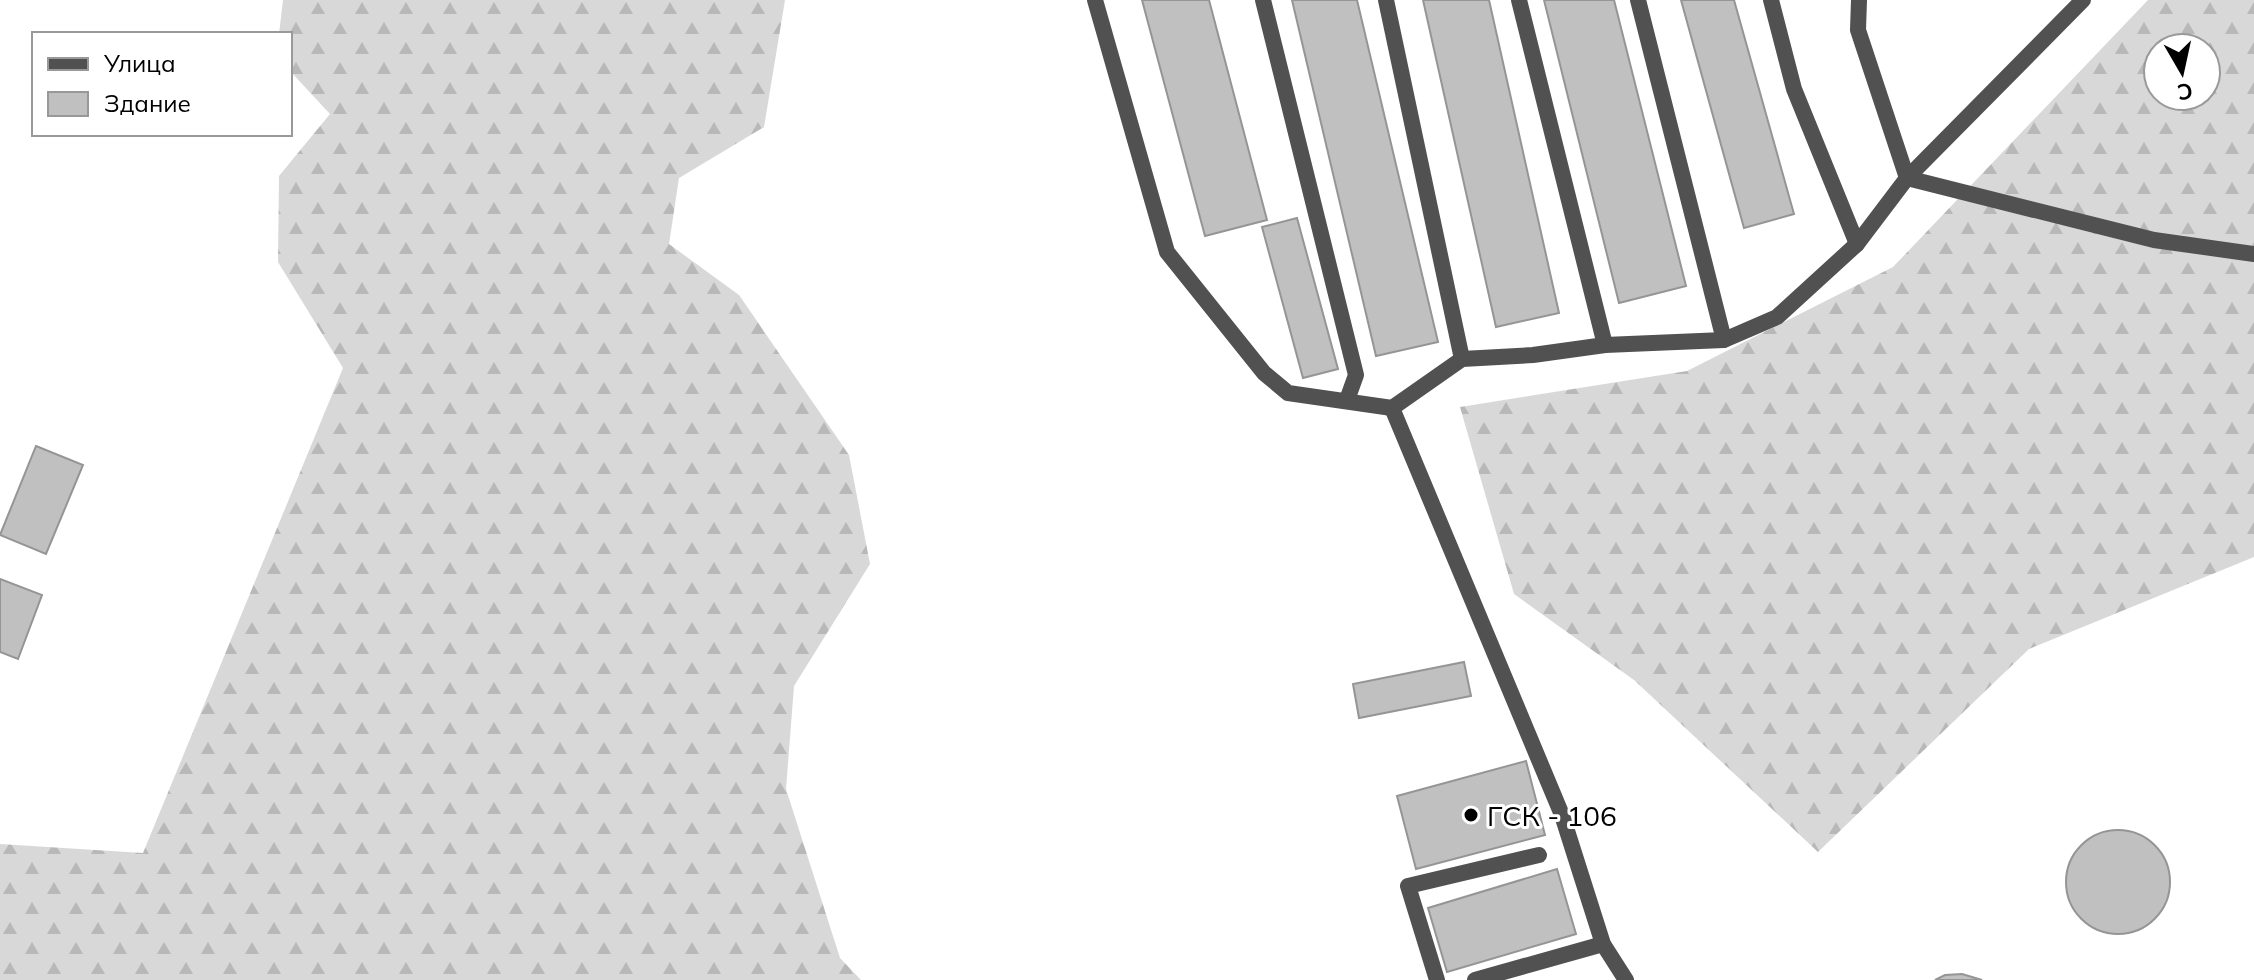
<svg xmlns="http://www.w3.org/2000/svg" width="2254" height="980" viewBox="0 0 2254 980" font-family="Mulish,sans-serif">
  <style>
    .forest { fill: url(#forest-firs); fill-rule: evenodd }
    .building { fill: #c0c0c0; stroke: #959595; stroke-width: 2 }
    .lines { fill: none; stroke-linecap: round; stroke-linejoin: round }
    .service { stroke: #515151; stroke-width: 16 }
    .minor { stroke: #515151; stroke-width: 16 }
    .poi-dot { fill: #000; stroke: #fff; stroke-width: 3 }
    .labels { text-anchor: middle; dominant-baseline: central; stroke-width: 6; stroke-linejoin: round; paint-order: stroke }
    .poi-label { font-size: 28px; fill: #000; stroke: #fff; text-anchor: start }
  </style>
  <defs>
    <pattern id="forest-firs" width="22" height="20" patternUnits="userSpaceOnUse" patternTransform="scale(2)"><rect width="22" height="20" fill="#d8d8d8"/><path d="M5 1l3.5 6h-7zM16 11l3.5 6h-7z" fill="#b8b8b8"/></pattern>
  </defs>
  <rect width="100%" height="100%" fill="#fff"/>
  <!-- forest -->
  <g class="forest">
    <polygon points="283,0 785,0 764,127 679,178 669,244 739,295 849,455 870,564 794,686 786,789 840,958 861,980 0,980 0,844 143,853 343,368 278,262 279,176 330,114 290,71 290,34 279,34"/>
    <path d="M2148 0H2254V557L2029 649 1818 852 1634 680 1514 594 1460 407 1687 371 1893 267ZM2158 48H2206V96H2158Z"/>
  </g>
  <!-- building -->
  <g class="building">
    <polygon points="1142,0 1209,0 1267,220 1205,236"/>
    <polygon points="1292,0 1357,0 1438,342 1376,356"/>
    <polygon points="1423,0 1489,0 1559,313 1496,327"/>
    <polygon points="1544,0 1614,0 1686,286 1619,303"/>
    <polygon points="1681,0 1734,0 1794,214 1744,228"/>
    <polygon points="1297,218 1338,369 1303,378 1262,227"/>
    <polygon points="36,446 83,465 46,554 0,535"/>
    <polygon points="0,579 42,595 18,659 0,652"/>
    <polygon points="1464,662 1471,696 1359,718 1353,684"/>
    <polygon points="1526,761 1545,835 1416,869 1397,796"/>
    <circle cx="2118" cy="882" r="52"/>
    <polygon points="1557,869 1576,934 1447,972 1428,908"/>
    <polygon points="1962,974 1982,980 1935,980 1945,975"/>
  </g>
  <g class="lines">
    <!-- service -->
    <g class="service">
      <polyline points="1095,0 1167,252 1264,373 1288,393 1392,408 1462,359 1533,355 1605,345 1724,340 1777,317 1857,244 1907,178 2083,0"/>
      <polyline points="1263,0 1356,375 1347,400"/>
      <polyline points="1386,0 1462,359"/>
      <polyline points="1519,0 1605,345"/>
      <polyline points="1638,0 1724,340"/>
      <polyline points="1771,0 1794,89 1857,244"/>
      <polyline points="1859,0 1858,30 1907,178 2154,240 2254,254"/>
      <polyline points="1437,980 1408,886 1539,855"/>
      <polyline points="1475,980 1603,944"/>
    </g>
    <!-- minor -->
    <polyline class="minor" points="1392,408 1562,815 1603,944 1626,980"/>
  </g>
  <!-- markers -->
  <circle class="poi-dot" cx="1471" cy="815" r="8"/>
  <g class="labels">
    <!-- poi labels -->
    <g class="poi-label">
      <text x="1487" y="815">ГСК - 106</text>
    </g>
  </g>
  <!-- legend -->
  <rect x="32" y="32" width="260" height="104" fill="#ffffff" stroke="#999999" stroke-width="2"/>
  <rect x="48" y="58" width="40" height="12" fill="#515151" stroke="#999999" stroke-width="2"/>
  <text x="104" y="72" font-size="24" fill="#000000">Улица</text>
  <rect x="48" y="92" width="40" height="24" fill="#c0c0c0" stroke="#999999" stroke-width="2"/>
  <text x="104" y="112" font-size="24" fill="#000000">Здание</text>
  <!-- north arrow -->
  <g transform="translate(2182 72) rotate(171)"><circle r="38" fill="#ffffff" stroke="#999999" stroke-width="2"/>
  <path d="M0-6L14 30L0 20L-14 30Z" fill="#000000"/>
  <text y="-12" font-size="22" font-weight="bold" text-anchor="middle" fill="#000000">С</text>
  </g>
</svg>
